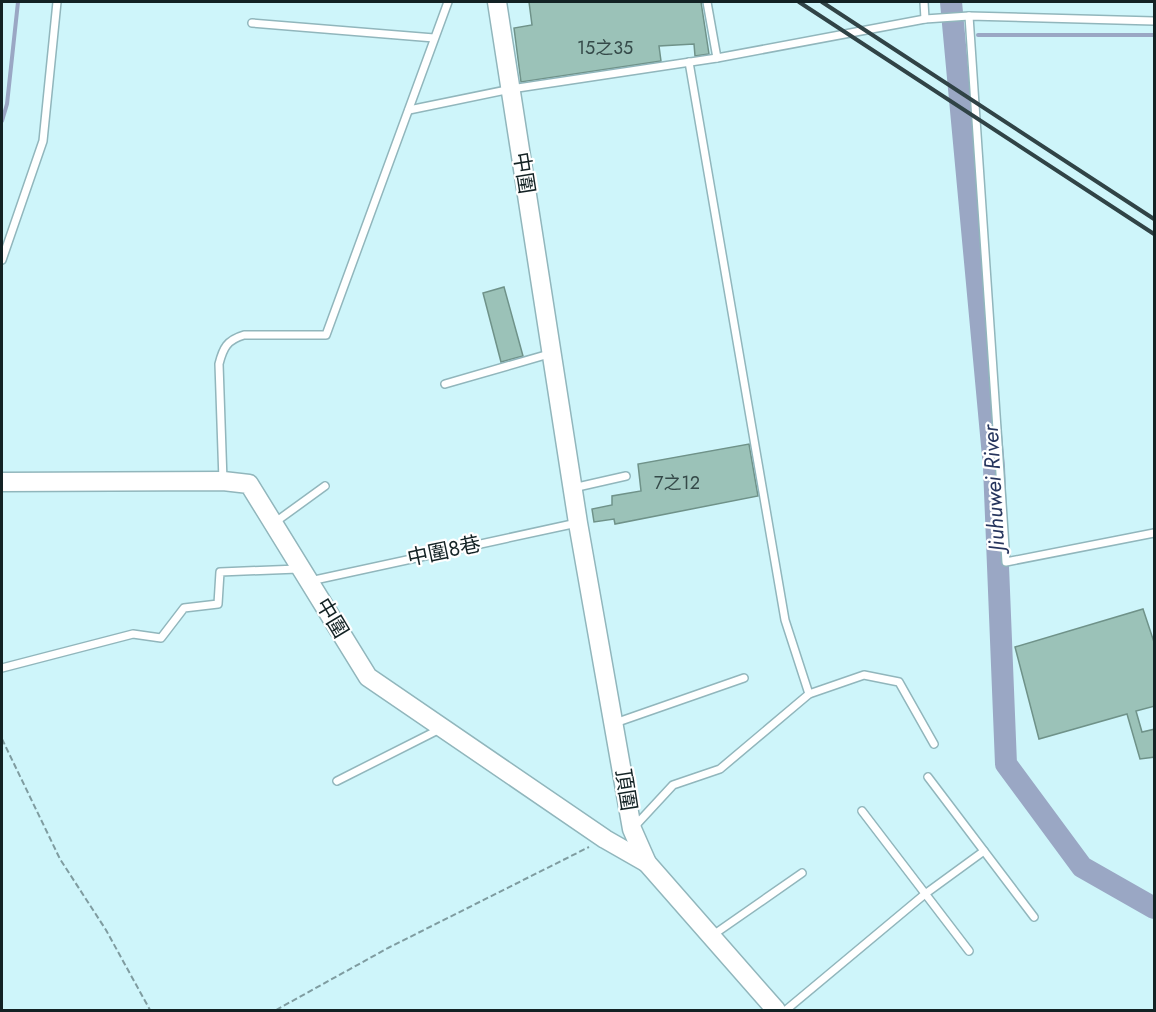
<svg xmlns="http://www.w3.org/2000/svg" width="1156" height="1012" viewBox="0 0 1156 1012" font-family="Jost,'Noto Sans TC',sans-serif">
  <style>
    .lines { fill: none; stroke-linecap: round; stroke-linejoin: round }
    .stream { stroke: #9aa7c4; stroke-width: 4 }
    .river { stroke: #9aa7c4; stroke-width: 22 }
    .building { fill: #9bc2b8; stroke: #6f9289; stroke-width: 1.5 }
    .lane-casing { stroke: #91b6bc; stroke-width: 10 }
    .secondary-casing { stroke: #91b6bc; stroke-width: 21 }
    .path { stroke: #7f9ca0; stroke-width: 2; stroke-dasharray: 6 3; stroke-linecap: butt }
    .lane { stroke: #fff; stroke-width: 7 }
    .secondary { stroke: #fff; stroke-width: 18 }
    .rail { stroke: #304346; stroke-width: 4 }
    .labels { text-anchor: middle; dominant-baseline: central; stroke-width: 4.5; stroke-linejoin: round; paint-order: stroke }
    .number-label { font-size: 18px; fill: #354a49 }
    .street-label { font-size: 21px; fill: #132224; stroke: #fff }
    .water-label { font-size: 22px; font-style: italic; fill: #26355d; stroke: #fff }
  </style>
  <rect width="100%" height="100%" fill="#cef5fa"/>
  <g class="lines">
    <!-- stream -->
    <g class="stream">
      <polyline points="978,35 1154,35"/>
      <polyline points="953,38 960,37"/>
      <polyline points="2,121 7,104 18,2"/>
    </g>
    <!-- river -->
    <polyline class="river" points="951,2 994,467 1006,764 1082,867 1154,908"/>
  </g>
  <!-- building -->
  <g class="building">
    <polygon points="529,2 701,2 709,54 695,56 694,44 659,46 661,61 521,82 514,28 532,25"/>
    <polygon points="504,287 523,356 501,362 483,293"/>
    <polygon points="749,444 758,496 615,524 614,519 594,522 592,509 612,505 612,496 641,491 638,464"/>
    <polygon points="1143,609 1155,645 1155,706 1136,711 1142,732 1155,729 1155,757 1140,759 1127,714 1039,739 1015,647"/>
  </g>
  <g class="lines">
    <!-- lane casing -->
    <g class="lane-casing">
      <g id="lane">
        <polyline points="707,2 717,58 925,19 969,16 1154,21"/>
        <polyline points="924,2 925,19"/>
        <polyline points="969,16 1006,562 1154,533"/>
        <polyline points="252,23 434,38"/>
        <polyline points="689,62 785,620 809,694"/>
        <polyline points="409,110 511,89 717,58"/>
        <polyline points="2,260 43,141 57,2"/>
        <polyline points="445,384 549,354"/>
        <path d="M223 481 219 364C223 348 227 340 244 335H326L448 2"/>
        <polyline points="573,488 626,476"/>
        <polyline points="274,523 325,486"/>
        <polyline points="310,581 577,523"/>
        <polyline points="2,668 133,634 161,638 184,608 218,604 220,572 298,569"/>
        <polyline points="615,723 744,678"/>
        <polyline points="928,777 1034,917"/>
        <polyline points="337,781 440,729"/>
        <polyline points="862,811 969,951"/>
        <polyline points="635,826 673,785 720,769 809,694 864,675 899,682 934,744"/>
        <polyline points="713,935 802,873"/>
        <polyline points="786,1010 925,894 984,851"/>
      </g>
    </g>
    <!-- secondary casing -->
    <g class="secondary-casing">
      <g id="secondary">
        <polyline points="497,2 578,523 632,829 647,863 776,1010"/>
        <polyline points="2,482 223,481 249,484 368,677 605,839 647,863"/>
      </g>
    </g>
    <!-- path -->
    <g class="path">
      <polyline points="2,739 60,859 106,930 150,1010"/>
      <polyline points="276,1010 388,948 589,847"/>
    </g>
    <!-- lane -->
    <use href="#lane" class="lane"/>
    <!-- secondary -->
    <use href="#secondary" class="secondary"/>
    <!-- rail -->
    <g class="rail">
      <polyline points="799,2 1154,234"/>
      <polyline points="822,2 1154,219"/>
    </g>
  </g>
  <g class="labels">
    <!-- number labels -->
    <g class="number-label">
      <text x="605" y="48">15之35</text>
      <text x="677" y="483">7之12</text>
    </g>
    <!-- street labels -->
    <g class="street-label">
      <text transform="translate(524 173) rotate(81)">中圍</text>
      <text transform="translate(444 551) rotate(-12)">中圍8巷</text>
      <text transform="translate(332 618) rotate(59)">中圍</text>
      <text transform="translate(626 790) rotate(81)">頂圍</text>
    </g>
    <!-- water labels -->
    <g class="water-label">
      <text transform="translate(993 488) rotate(-93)">Jiuhuwei River</text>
    </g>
  </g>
  <!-- border -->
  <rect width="1156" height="1012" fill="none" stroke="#132224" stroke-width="6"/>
</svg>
